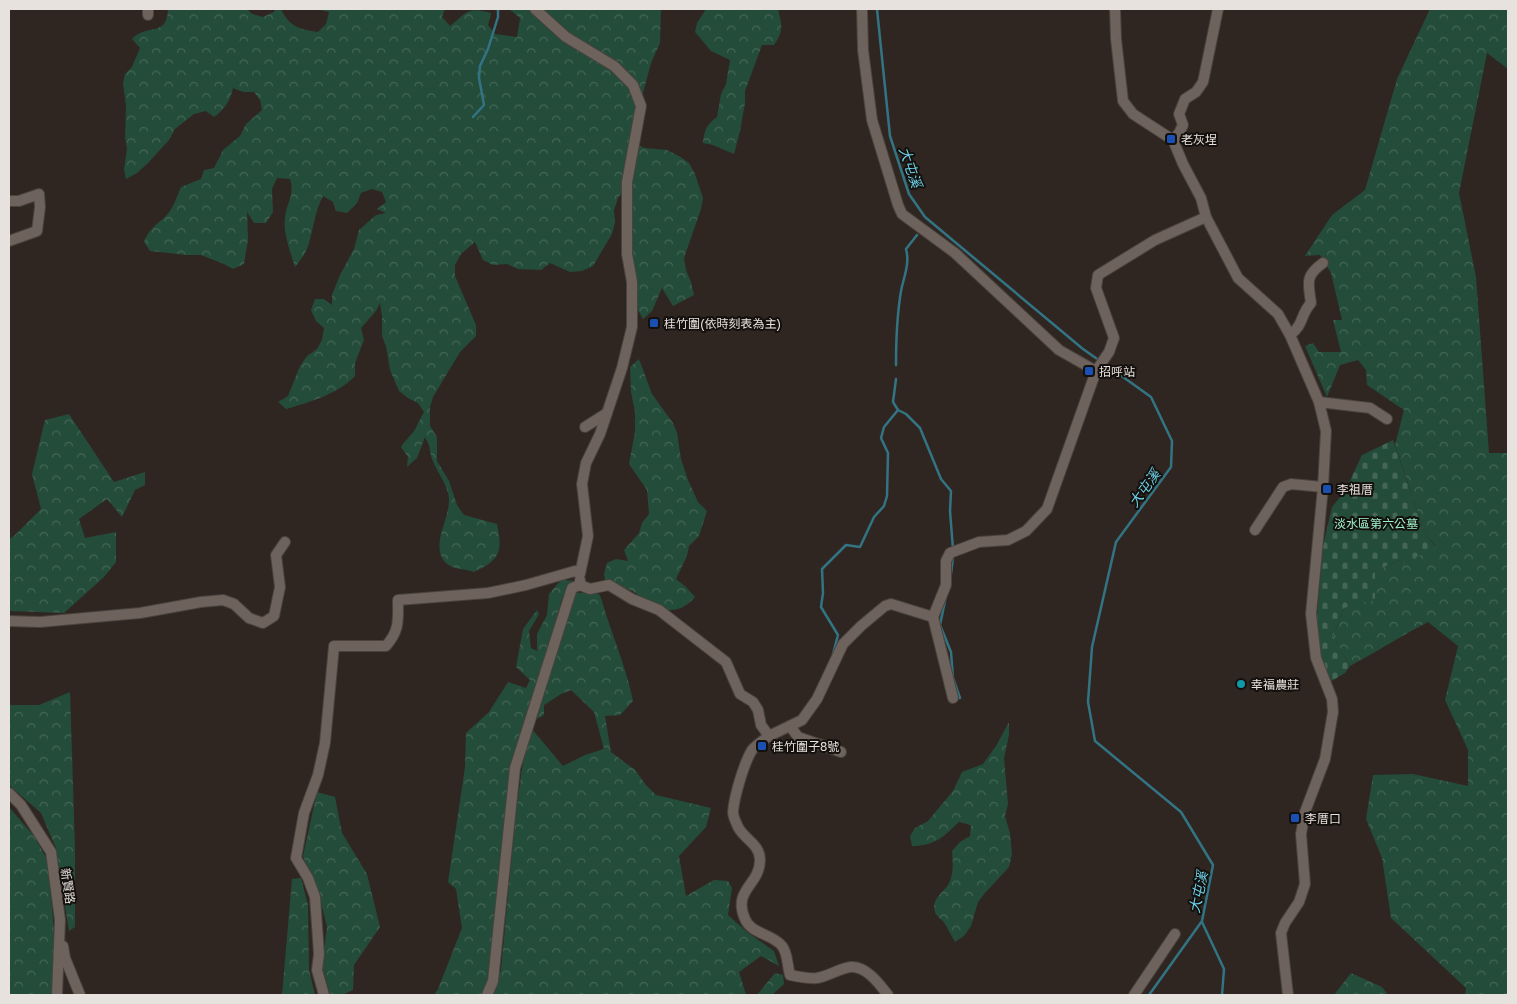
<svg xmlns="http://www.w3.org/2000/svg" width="1517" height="1004" viewBox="0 0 1517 1004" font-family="'Golos Text','Noto Sans TC',sans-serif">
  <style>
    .forest { fill: url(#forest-crowns) }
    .cemetery { fill: url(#cemetery-stones) }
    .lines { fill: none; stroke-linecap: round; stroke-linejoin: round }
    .stream { stroke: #327483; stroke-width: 2.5 }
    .minor-casing { stroke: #49423d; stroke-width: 12 }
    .minor { stroke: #6d625c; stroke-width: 10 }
    .transit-dot { fill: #1a4fb4; stroke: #14100d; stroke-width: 2 }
    .culture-dot { fill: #0f9aa8; stroke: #14100d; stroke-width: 2 }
    .labels { text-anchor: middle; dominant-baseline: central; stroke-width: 4; stroke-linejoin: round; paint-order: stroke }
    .poi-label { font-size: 12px; fill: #e8e2de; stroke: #14100d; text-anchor: start }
    .park-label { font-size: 12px; fill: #9cf2c9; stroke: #14100d }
    .street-label { font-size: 12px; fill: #e8e2de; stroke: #14100d }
    .water-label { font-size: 14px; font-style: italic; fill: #6dd3ea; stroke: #14100d }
  </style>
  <defs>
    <pattern id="forest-crowns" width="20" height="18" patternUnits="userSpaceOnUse" patternTransform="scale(1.25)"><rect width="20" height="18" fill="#244c3a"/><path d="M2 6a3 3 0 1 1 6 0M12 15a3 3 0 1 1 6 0" fill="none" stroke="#446656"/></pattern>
    <pattern id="cemetery-stones" width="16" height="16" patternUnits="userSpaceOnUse" patternTransform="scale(1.25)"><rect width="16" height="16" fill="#244c3a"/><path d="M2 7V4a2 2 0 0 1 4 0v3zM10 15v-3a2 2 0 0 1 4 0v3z" fill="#446656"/></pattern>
  </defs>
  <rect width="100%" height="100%" fill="#2f2621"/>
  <!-- forest -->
  <g class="forest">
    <path d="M168 9H247L252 14 263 17 274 12 275 9H281C289 27 300 29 318 32L326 24 329 12 317 9H445L442 17 450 26C467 13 467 6 491 13L488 25 495 34 517 37 520 18 509 9H661L660 43 651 63 636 119 631 129 634 142 644 148 667 150 679 156 689 163 695 174 703 198 701 209 684 258 686 270 691 282 694 295 673 306 662 288 652 311 643 319 638 310 636 300 625 188 618 198 614 210 615 222 612 234 593 266 582 271 570 272 550 263 541 270 518 269 507 264 493 265 483 260 475 242 461 254 455 265V276L476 325V336L460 352 433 397 430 407V426L437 437V461L449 481 457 505 464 515 497 524C503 552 500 560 474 572 464 568 452 570 445 562 430 545 450 519 449 499 448 484 437 473 432 459 429 450 431 447 425 437L417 458 407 467 408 457 401 447C405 440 410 437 414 431 418 425 420 418 424 412L418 403 408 398 399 391 390 370 386 346 382 336V316L380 303 376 311 361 328 364 340 355 363V376C338 394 310 402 286 409L278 402 288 396 300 366 307 356 317 349 322 340 324 328 316 321 311 310 315 299H324L332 305V295L340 275 354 249 359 230 376 215 386 213 377 209 386 202 382 192 372 189 361 193 357 203 347 213 336 211 333 202 323 196C315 211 314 226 309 243 307 252 301 259 295 267 290 251 283 233 285 217 287 201 295 197 290 179L277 178 272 189 273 212 266 223H254L247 212 248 239 244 264 233 269 224 264 201 255H187L150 251 144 242C150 227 157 225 167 215 174 207 177 196 181 187L201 179 204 170 214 168 223 150 240 136 246 124 262 110 260 100 254 92H243L233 88C230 101 225 109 214 117L206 111 194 114 175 129 169 140 148 163 137 173 126 179 124 169 127 149 125 137 126 106 123 83 125 74 132 67 140 48 132 39C147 23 167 38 168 9Z"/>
    <path d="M706 9H778C782 26 784 30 774 45H762L745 91V103L740 131 734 154 713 145 703 143C704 130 707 124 717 117L721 94 726 84 730 60 711 51 695 32 697 23Z"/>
    <path d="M1430 9H1508V69L1487 53 1459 193 1476 277 1489 453H1508V995H1465L1466 988 1391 918 1382 858 1366 819 1373 775 1413 774 1468 786V750L1445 700 1458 646 1428 622C1401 636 1376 652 1350 666L1333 636 1344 608 1375 571 1399 560 1403 564 1436 546 1425 534 1395 445 1404 410 1367 385 1366 370 1358 360 1340 365 1327 397 1305 346 1313 343 1319 352H1341L1333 320H1342L1331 273 1320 255 1305 256 1332 215 1365 190 1397 79Z"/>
    <path d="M639 359 652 394 673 423 677 433 681 459 688 480 698 502 707 511 699 536 689 546 687 556 676 579 686 587 695 597C678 617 660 610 638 604L637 594C625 585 620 589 606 586L604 574 607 563 616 559 628 561 624 550 639 533 642 523 649 514 647 490 629 464 635 432V412L631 392 630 367Z"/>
    <polygon points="69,414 114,482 145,472 145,485 135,490 122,517 107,499 79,519 85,538 116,532 116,562 104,577 64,613 9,611 9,539 14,536 41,509 32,474 45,420"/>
    <polygon points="561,580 575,581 563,596 511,769 488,981 483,995 434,995 438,989 462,928 456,889 448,882 465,767 466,733 489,712 508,682 526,688 530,680 516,667 523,629 537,610 539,614 529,631 531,648 537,651 537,634 547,615 549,594"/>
    <path d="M592 592 599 594 601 598C611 633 626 666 633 701L620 715 605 716 611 752 635 770 646 785 656 795 711 808 706 827 679 856 686 896 714 880 728 881 732 888 728 915 747 932 774 951 779 966 761 956 739 972 746 995H491L501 970 516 812 523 762 531 728 563 766 585 755 604 749 594 712 571 690 561 694 544 705V715L537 719 555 649 574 593Z"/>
    <polygon points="70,692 75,848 75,927 69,931 56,848 41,813 9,785 9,705 39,705"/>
    <path d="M1009 722V735L1004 758 1008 804 1005 816 1010 833 1012 854 1009 867 985 893 978 902 971 926 964 936 955 942C951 935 947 927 943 921 940 918 936 916 935 912 931 899 942 894 948 885 954 875 953 862 952 851L960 842 970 836 971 825 959 822C943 837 935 846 912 846L910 836 915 828 928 821 953 791 962 772 983 764 996 746Z"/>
    <polygon points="317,792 335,797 342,833 367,874 380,927 354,965 353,990 342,995 330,995 322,965 327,927 320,899 303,856"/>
    <polygon points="9,807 34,836 48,861 55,944 53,995 9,995"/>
    <polygon points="301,878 308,905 309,970 315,995 282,995 292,879"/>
    <polygon points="775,973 783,975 784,984 772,995 757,995"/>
    <polygon points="1351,973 1382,987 1388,995 1334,995"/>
  </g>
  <!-- cemetery -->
  <polygon class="cemetery" points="1393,440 1425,534 1436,547 1403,564 1399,560 1375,571 1375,600 1344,608 1333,636 1350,666 1345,673 1330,682 1320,656 1316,628 1323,546 1332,507 1345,491 1362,455"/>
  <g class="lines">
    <!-- stream -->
    <g class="stream">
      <polyline points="877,9 890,136 909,194 925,217 1083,349 1100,361"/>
      <polyline points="473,117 484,105 479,78 480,66 488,49 498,17 498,9"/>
      <polyline points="1105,364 1151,397 1172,441 1171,467 1116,542 1092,647 1088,702 1095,741 1181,812 1213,865 1202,921 1149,995"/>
      <path d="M896 365C896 341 897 315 901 291 904 276 910 264 906 249L917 235"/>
      <polyline points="896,379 893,402 898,410 906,414 920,428 941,479 951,491 950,511 953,549"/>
      <polyline points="951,574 953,557"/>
      <polyline points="946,596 940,625 951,652 953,678 960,698"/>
      <polyline points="833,654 838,635 821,607 823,593 822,569 846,545 860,547 874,517 884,506 887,496 888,453 881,438 884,427 898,410"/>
      <polyline points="1202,922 1224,969 1222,995"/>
    </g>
    <!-- minor casing -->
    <g class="minor-casing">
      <g id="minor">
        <polyline points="862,9 863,50 872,120 898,205 902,214 955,253 1059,350 1096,371"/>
        <polyline points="1115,9 1116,39 1123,101 1133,114 1173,140 1183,164 1201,198 1206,217 1238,278 1278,314 1290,335 1319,402 1326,431 1323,487 1311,614 1316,658 1332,699 1333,712 1325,759 1305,812 1301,834 1305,884 1299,902 1285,923 1281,933 1288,995"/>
        <polyline points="148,15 148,9"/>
        <polyline points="1173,140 1179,133 1183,125 1179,114 1185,99 1196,92 1203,82 1218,9"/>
        <polyline points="9,201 19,201 39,194 40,207 37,231 9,241"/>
        <path d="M1290 335C1304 325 1300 315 1311 303 1308 282 1305 276 1323 263"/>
        <polyline points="1319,402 1370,408 1387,419"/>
        <polyline points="585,427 607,413"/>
        <polyline points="1255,530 1283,487 1291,484 1323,487"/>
        <polyline points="580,585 590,589 609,585 632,599 659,610 726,662 740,694 753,702 758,710 761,725 769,736 802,720 817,699 843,644 861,626 885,606 891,604 933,617 946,585 946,561 950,553 979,542 1008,540 1026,531 1047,509 1096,371 1109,352 1114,338 1096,288 1098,275 1155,240 1206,217"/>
        <polyline points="933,617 953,698"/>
        <polyline points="9,621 40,622 140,613 201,602 223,600 234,604 249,618 263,623 274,616 280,587 276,555 285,542"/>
        <polyline points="790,726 798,737 841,752"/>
        <path d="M769 736C764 740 756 745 752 750 744 763 734 797 733 812 733 817 736 822 738 827 744 839 760 844 760 860 760 885 732 890 745 919 751 934 773 934 782 946 788 953 787 965 790 975 799 977 808 979 817 978 829 976 840 968 851 967 867 966 880 985 888 995"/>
        <polyline points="9,793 21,805 51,852 60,920 57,995"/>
        <polyline points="63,946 65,958 80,995"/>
        <path d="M324 995 317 970 319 954 315 897 308 878 296 858 304 813 318 775 325 743 334 646H386C400 630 398 620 398 600L488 593 526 585 575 571 580 574 588 536 582 484 586 463 600 434 622 368 632 327V282L627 254V182L641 106 633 85 614 66 566 37 535 9"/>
        <polyline points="487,995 493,981 515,768 572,588 580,585 580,580"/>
        <polyline points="1134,995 1175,934"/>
      </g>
    </g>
    <!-- minor -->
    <use href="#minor" class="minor"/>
  </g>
  <!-- markers -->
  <g class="transit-dot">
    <rect x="1166" y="134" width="10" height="10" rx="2.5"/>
    <rect x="649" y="318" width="10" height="10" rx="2.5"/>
    <rect x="1084" y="366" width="10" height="10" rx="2.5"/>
    <rect x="1322" y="484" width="10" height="10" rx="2.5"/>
    <rect x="757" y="741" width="10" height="10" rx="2.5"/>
    <rect x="1290" y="813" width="10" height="10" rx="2.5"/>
  </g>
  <circle class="culture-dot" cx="1241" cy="684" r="5"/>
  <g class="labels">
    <!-- poi labels -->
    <g class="poi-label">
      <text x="1181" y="139">老灰埕</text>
      <text x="664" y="323">桂竹圍(依時刻表為主)</text>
      <text x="1099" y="371">招呼站</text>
      <text x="1337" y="489">李祖厝</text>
      <text x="1251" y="684">幸福農莊</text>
      <text x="772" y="746">桂竹圍子8號</text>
      <text x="1305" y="818">李厝口</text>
    </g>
    <!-- park labels -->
    <g class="park-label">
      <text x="1376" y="523">淡水區第六公墓</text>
    </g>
    <!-- street labels -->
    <g class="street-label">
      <text transform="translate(68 886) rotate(82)">新賢路</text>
    </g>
    <!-- water labels -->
    <g class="water-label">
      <text transform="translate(911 167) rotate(71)">大屯溪</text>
      <text transform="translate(1144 488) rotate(-54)">大屯溪</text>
      <text transform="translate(1198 892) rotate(-78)">大屯溪</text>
    </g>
  </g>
  <!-- border -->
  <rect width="1517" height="1004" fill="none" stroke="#e8e2de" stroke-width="20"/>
</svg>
